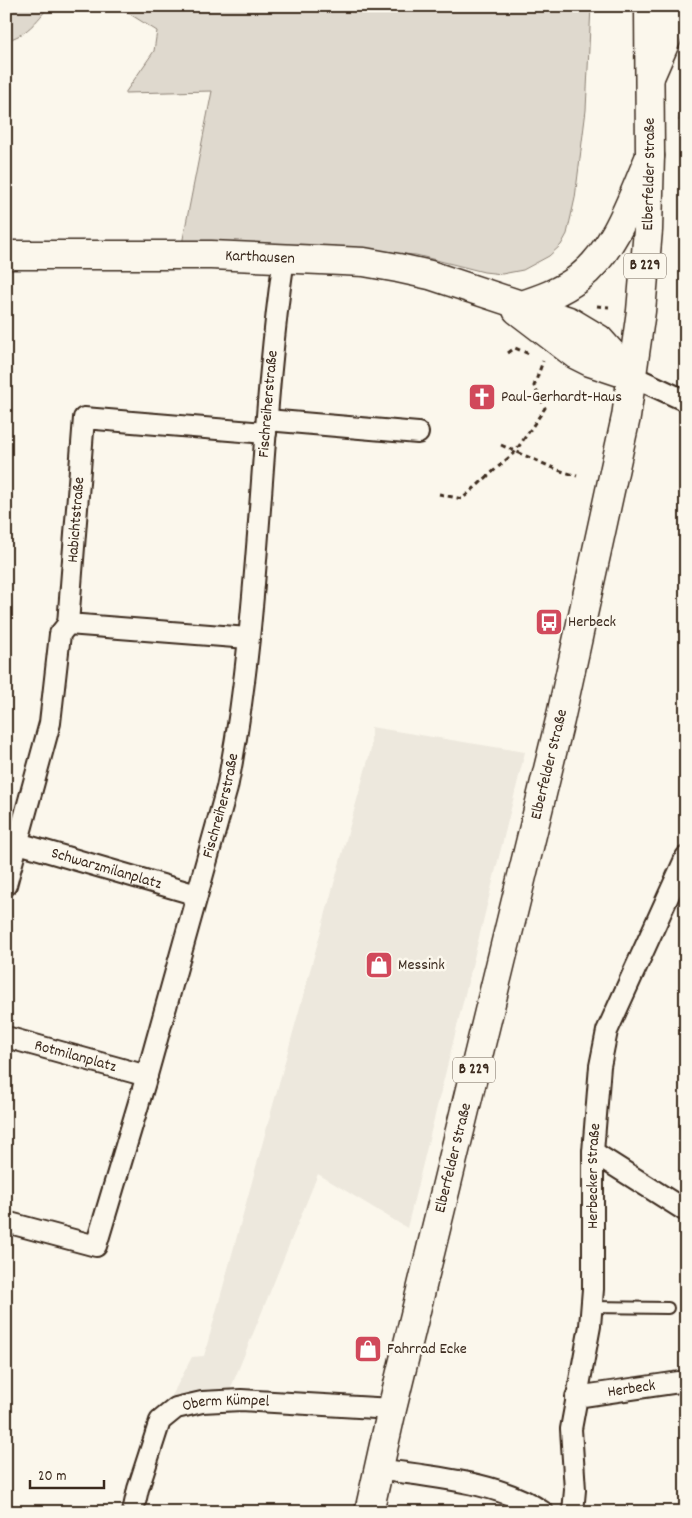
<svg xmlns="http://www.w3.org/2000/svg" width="692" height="1518" viewBox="0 0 692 1518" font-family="Dekko,sans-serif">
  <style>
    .built { fill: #ede8dd }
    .green { fill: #dfd9ce; stroke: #8d8276 }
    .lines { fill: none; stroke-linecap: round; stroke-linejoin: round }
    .lane-casing { stroke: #3b2a1e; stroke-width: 14 }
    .street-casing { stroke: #3b2a1e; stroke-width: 24 }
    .secondary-casing { stroke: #3b2a1e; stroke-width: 31 }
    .primary-casing { stroke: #3b2a1e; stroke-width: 31 }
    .path { stroke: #3b2a1e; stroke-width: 3; stroke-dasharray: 5 4; stroke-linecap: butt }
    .lane { stroke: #fbf7ec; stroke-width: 10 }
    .street { stroke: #fbf7ec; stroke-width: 20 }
    .secondary { stroke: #fbf7ec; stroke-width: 28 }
    .primary { stroke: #fbf7ec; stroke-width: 28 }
    .labels { text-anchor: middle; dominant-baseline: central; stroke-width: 5; stroke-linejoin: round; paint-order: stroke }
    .shield { fill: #fbf7ec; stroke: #75685c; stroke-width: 1 }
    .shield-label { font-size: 15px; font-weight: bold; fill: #3b2a1e }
    .street-label { font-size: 16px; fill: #3b2a1e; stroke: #fbf7ec }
    .poi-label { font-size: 16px; fill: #3b2a1e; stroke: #fbf7ec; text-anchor: start }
  </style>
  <rect width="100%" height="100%" fill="#fbf7ec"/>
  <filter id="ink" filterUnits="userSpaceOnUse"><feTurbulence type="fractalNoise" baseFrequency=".02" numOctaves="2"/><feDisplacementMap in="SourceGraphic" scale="10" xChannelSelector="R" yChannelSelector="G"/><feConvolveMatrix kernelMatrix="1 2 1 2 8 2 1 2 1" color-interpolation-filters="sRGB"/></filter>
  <g filter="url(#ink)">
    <!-- built -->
    <polygon class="built" points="371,727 525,752 407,1228 318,1174 228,1395 166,1407 192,1357 204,1356 371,749"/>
    <!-- green -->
    <g class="green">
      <path d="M6 6H49C38 20 25 37 6 40Z"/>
      <polygon points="117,6 591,6 586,110 575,198 567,234 561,245 549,256 523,270 502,274 484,272 416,255 351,250 182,244 212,91 125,93 154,51 157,31"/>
      <polygon points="686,48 686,67 679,121"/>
    </g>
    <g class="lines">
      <!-- lane casing -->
      <g class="lane-casing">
        <polyline id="lane" points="591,1307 668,1308"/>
      </g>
      <!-- street casing -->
      <g class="street-casing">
        <g id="street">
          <polyline points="632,376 686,401"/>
          <polyline points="267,420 418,433"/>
          <path id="s1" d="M248 638 68 624 84 418 266 433"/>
          <path id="s2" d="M18 843 197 895"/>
          <polyline points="6,885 50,723 60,634 68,624"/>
          <path id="s3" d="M6 1037 147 1076"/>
          <polyline points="593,1152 686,1211"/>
          <path id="s4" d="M6 1222 96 1246 145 1082 227 788C262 614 258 434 284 258"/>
          <path id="s5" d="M576 1397 686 1381"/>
          <path d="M378 1469C430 1477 499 1481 543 1512"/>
          <path id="s6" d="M133 1512 138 1489 160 1421 176 1408 202 1402 241 1400 392 1409"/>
          <path id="s7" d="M573 1512 575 1490 571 1429 590 1326 593 1289V1152L600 1066 607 1031 686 857"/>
        </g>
      </g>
      <!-- secondary casing -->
      <g class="secondary-casing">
        <g id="secondary">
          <polyline points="650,77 681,6"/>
          <path id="s8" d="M6 255H211L364 262 398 268 430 275 569 321 599 339 632 376"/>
          <path d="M519 306C540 299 561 292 579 278 616 249 632 198 650 156"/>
          <polyline points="517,310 576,355 590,362 632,376"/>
        </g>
      </g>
      <!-- primary casing -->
      <g class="primary-casing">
        <g id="primary">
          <path id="s9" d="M369 1512 392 1409 560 720 626 417 641 311 648 230 650 155 649 6"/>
        </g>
      </g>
      <!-- path -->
      <g class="path">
        <polyline points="597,306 609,307"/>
        <polyline points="508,353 515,348 529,354"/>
        <polyline points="501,445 558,470 577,476"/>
        <polyline points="439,494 462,499 515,452 545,408 534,386 543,361"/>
      </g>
      <!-- lane -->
      <use href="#lane" class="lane"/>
      <!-- street -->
      <use href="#street" class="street"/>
      <!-- secondary -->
      <use href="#secondary" class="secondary"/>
      <!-- primary -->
      <use href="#primary" class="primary"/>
    </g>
  </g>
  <!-- icons -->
  <defs>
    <g id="church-square" transform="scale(1.4375)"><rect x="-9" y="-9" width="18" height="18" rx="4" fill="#d1495b" stroke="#fbf7ec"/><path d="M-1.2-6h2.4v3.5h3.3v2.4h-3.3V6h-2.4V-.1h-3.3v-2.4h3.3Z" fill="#fff"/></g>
    <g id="bus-square" transform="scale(1.4375)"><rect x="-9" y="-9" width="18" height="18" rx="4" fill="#d1495b" stroke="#fbf7ec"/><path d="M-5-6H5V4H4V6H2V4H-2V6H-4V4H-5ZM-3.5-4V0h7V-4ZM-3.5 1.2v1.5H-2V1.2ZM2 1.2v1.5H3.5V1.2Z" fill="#fff"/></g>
    <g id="shop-square" transform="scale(1.4375)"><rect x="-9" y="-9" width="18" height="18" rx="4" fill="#d1495b" stroke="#fbf7ec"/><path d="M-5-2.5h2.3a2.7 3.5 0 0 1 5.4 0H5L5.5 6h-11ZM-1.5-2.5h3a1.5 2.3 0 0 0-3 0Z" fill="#fff"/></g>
  </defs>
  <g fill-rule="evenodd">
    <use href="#church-square" x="482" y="397"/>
    <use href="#bus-square" x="549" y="622"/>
    <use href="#shop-square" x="379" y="965"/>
    <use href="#shop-square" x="368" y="1349"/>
  </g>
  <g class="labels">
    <!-- shield labels -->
    <g class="shield">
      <rect x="624" y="253.5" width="42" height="25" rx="4"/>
      <rect x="453" y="1057.5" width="42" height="25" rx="4"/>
    </g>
    <g class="shield-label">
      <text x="645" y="266">B 229</text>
      <text x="474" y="1070">B 229</text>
    </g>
    <!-- street labels -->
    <g class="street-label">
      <text stroke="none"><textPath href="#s9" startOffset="1369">Elberfelder Straße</textPath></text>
      <text stroke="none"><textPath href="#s8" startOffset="254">Karthausen</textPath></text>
      <text stroke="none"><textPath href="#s4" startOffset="956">Fischreiherstraße</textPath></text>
      <text stroke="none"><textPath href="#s1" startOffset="285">Habichtstraße</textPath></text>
      <text stroke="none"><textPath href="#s9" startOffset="769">Elberfelder Straße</textPath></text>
      <text stroke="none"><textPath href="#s4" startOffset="551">Fischreiherstraße</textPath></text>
      <text stroke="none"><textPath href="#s2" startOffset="92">Schwarzmilanplatz</textPath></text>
      <text stroke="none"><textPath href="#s3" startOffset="72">Rotmilanplatz</textPath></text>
      <text stroke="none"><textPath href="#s9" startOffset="364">Elberfelder Straße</textPath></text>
      <text stroke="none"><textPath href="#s7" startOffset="338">Herbecker Straße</textPath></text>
      <text stroke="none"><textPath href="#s5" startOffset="56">Herbeck</textPath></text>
      <text stroke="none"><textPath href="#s6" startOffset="166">Oberm Kümpel</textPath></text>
    </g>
    <!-- poi labels -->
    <g class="poi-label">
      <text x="501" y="397">Paul-Gerhardt-Haus</text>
      <text x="568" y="622">Herbeck</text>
      <text x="398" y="965">Messink</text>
      <text x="387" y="1349">Fahrrad Ecke</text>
    </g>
  </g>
  <!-- margin -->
  <rect width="692" height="1518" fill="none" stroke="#fbf7ec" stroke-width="25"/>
  <rect x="12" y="12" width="667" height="1493" fill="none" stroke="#3b2a1e" stroke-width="2" filter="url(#ink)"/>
  <!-- scale -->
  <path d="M30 1480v8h74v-8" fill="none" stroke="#3b2a1e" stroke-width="2.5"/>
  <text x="38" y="1480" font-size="15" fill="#3b2a1e" stroke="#fbf7ec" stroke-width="4" paint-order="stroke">20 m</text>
</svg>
